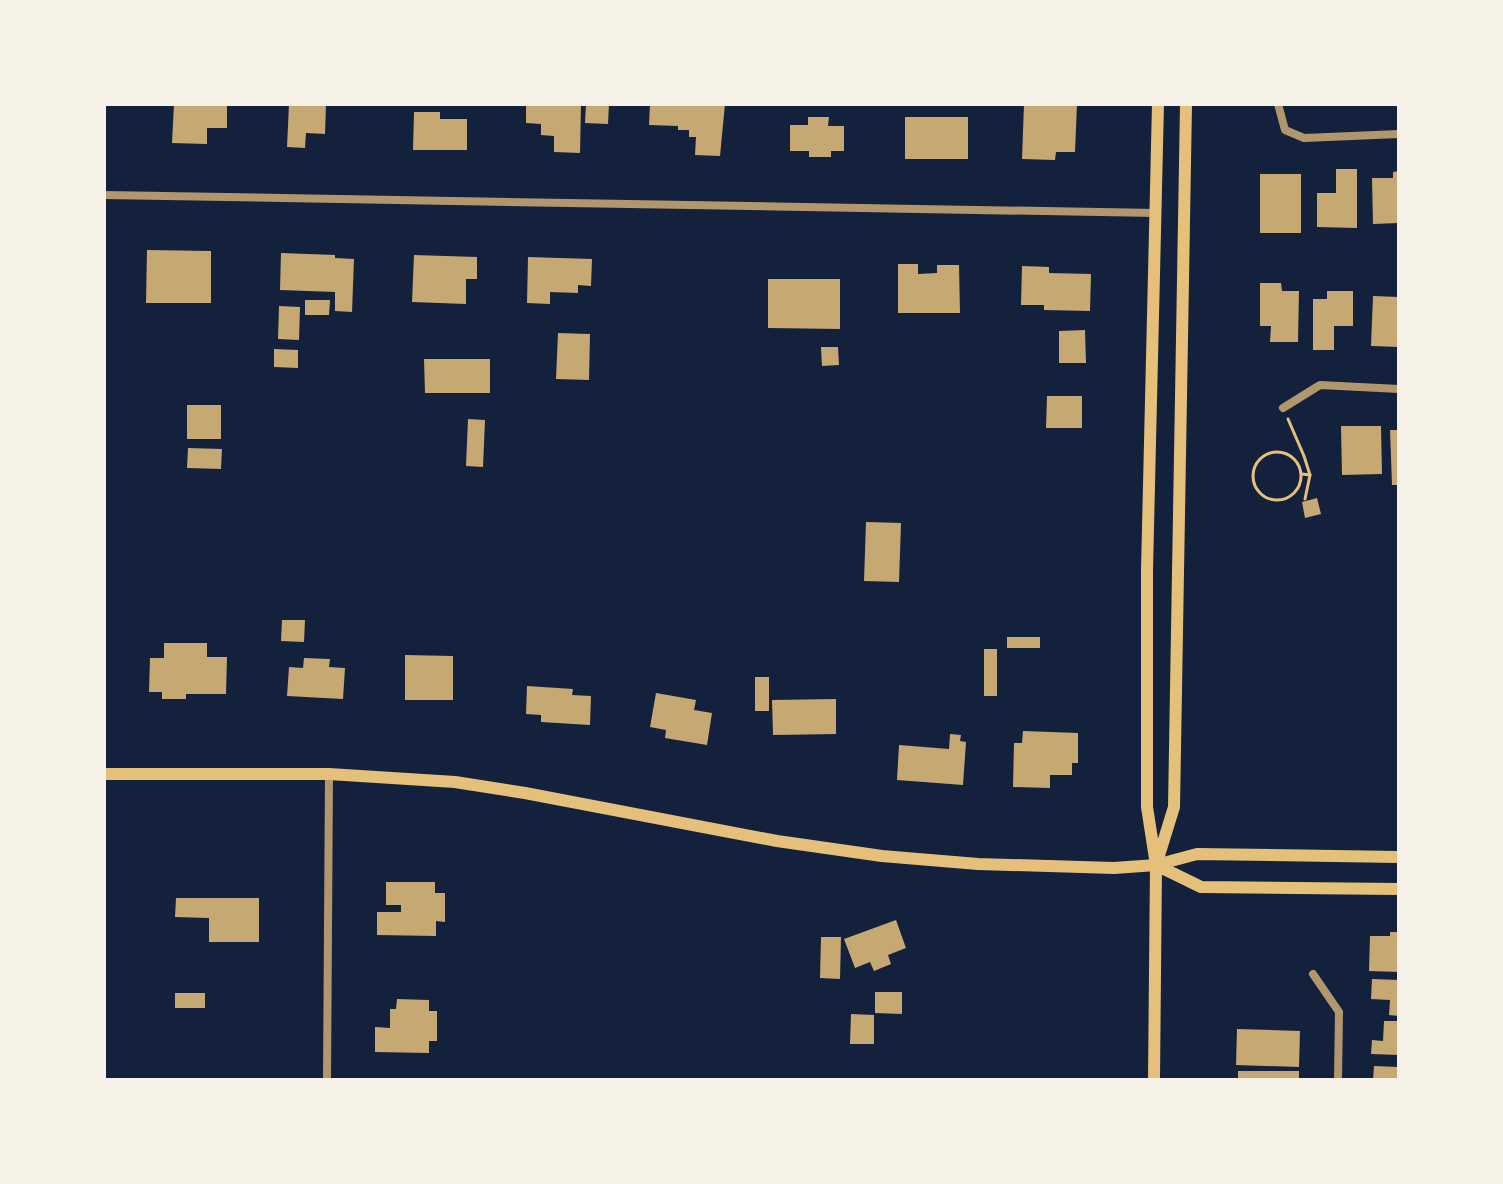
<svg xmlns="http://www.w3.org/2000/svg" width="1503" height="1184" viewBox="0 0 1503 1184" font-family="'Public Sans',sans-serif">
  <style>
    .building { fill: #c6a872 }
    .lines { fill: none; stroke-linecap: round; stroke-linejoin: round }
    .path { stroke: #e5c07b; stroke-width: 3 }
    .minor { stroke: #b1986c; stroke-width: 8 }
    .secondary { stroke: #e5c07b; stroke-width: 12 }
  </style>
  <rect width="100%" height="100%" fill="#14213d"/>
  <!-- building -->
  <g class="building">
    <polygon points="174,104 227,104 227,128 207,128 207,144 172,143"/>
    <polygon points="289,104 326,104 325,134 306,133 305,148 287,147"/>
    <polygon points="526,104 581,104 580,153 554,152 554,136 541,135 541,124 526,123"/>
    <polygon points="586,104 609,104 608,124 585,123"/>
    <polygon points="650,104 725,104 720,156 695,155 696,137 689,137 689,130 678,130 678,126 649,125"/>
    <polygon points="1024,104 1077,104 1075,152 1056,152 1055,160 1022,159"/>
    <polygon points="414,112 440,112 440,119 467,119 467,150 413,150"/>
    <polygon points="808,117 829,117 828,126 844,126 844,151 831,151 831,157 809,157 809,151 790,151 790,125 808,125"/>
    <rect x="905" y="117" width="63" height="42"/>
    <polygon points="1336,169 1357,169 1357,228 1317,227 1317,193 1336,193"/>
    <polygon points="1399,171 1399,223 1373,224 1372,178 1393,178 1393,172"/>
    <rect x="1260" y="174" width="41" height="59"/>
    <polygon points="147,250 211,251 211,303 146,303"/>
    <polygon points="281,253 335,255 335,258 354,259 352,312 335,311 335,292 280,290"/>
    <polygon points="414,255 477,257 477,279 466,279 466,304 412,302"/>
    <polygon points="528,257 592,259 591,286 578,285 578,293 550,292 550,304 527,303"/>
    <polygon points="898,264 918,264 918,274 937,273 937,265 959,265 960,313 898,313"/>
    <polygon points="1022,266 1049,267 1049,273 1091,274 1090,311 1044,310 1044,305 1021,305"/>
    <polygon points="768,279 840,279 840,329 768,328"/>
    <polygon points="1260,283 1281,283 1282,291 1299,291 1298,342 1270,342 1271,326 1260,326"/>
    <polygon points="1327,291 1353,291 1353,326 1334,326 1334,350 1313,350 1313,299 1327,299"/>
    <polygon points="1373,296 1399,297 1399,347 1371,346"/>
    <polygon points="305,300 330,300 329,315 305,315"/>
    <polygon points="279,306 300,307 299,340 278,339"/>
    <polygon points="1085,330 1086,363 1059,363 1059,331"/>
    <polygon points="558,333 590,334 589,380 556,379"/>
    <polygon points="821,347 838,347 839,365 822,366"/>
    <polygon points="274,349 298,350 298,368 274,367"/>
    <polygon points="424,359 490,359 490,393 425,393"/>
    <polygon points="1047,396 1082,396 1082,428 1046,428"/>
    <rect x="187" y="405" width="34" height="34"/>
    <polygon points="468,419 485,420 483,467 466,466"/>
    <polygon points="1341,426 1381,426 1382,474 1342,475"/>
    <polygon points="1390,430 1399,430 1399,485 1392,485"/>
    <polygon points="188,448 222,449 221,469 187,468"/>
    <polygon points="1317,498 1321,514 1305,518 1302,502"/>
    <polygon points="866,522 901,523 899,582 864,581"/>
    <polygon points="282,620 305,620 304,642 281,641"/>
    <rect x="1007" y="637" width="33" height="11"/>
    <polygon points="164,643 207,643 207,657 227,657 226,694 186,694 186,699 162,699 162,692 149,692 150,658 164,658"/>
    <rect x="984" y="649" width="13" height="47"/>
    <polygon points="405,655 453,656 453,700 405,700"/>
    <polygon points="304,658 330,659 329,667 345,668 343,699 287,696 289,667 303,668"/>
    <rect x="755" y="677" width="14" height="34"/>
    <polygon points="527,686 573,689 572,695 591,696 590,725 541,722 541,715 526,714"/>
    <polygon points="656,693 696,700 694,710 712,713 707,745 665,738 666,730 650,727"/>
    <polygon points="836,699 836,734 773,735 772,700"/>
    <polygon points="1023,731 1078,733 1078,763 1072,763 1072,775 1050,775 1050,788 1013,787 1014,743 1022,743"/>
    <polygon points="950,734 961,735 960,741 966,742 963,785 897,780 899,745 949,749"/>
    <polygon points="386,882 435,882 435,893 445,893 445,922 436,921 436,936 377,935 377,912 401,912 401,905 386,905"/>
    <polygon points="176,898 259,898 259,942 209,942 209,918 175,917"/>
    <polygon points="896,920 906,948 888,955 891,964 874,971 870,962 855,968 844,939"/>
    <polygon points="1390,932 1399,932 1399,972 1369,971 1370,936 1390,936"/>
    <polygon points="821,937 841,937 840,979 820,978"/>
    <polygon points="1372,979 1399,980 1399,1016 1389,1015 1390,1000 1371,999"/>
    <polygon points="875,992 902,992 902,1014 875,1013"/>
    <rect x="175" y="993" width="30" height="15"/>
    <polygon points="397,999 429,1000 429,1011 437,1011 437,1041 429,1041 429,1053 375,1052 375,1027 390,1028 390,1009 396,1009"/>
    <polygon points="851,1014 874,1015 874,1044 850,1044"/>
    <polygon points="1384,1021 1399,1021 1399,1055 1371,1054 1372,1040 1383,1041"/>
    <polygon points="1237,1029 1300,1031 1299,1067 1236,1065"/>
    <polygon points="1374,1066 1399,1067 1399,1080 1373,1080"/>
    <rect x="1238" y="1071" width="61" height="9"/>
  </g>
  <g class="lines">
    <!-- path -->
    <g class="path">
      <polyline points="1288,419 1304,456 1310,475 1302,474"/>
      <circle cx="1277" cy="476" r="24"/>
      <polyline points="1305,499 1310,475"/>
    </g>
    <!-- minor -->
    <g class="minor">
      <polyline points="1278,104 1285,130 1304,138 1399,134"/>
      <polyline points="104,195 1156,213"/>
      <polyline points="1283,408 1320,385 1399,389"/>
      <polyline points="1313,974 1339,1012 1338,1080"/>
      <polyline points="327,1080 329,774"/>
    </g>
    <!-- secondary -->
    <g class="secondary">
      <polyline points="104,774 329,774 455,782 525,793 777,841 882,856 978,864 1114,868 1156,865 1197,854 1399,857"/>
      <polyline points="1157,862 1174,807 1186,104"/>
      <polyline points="1156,865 1201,887 1399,889"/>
      <polyline points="1154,1080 1156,865 1147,807 1147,570 1158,104"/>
    </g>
  </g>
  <!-- border -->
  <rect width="1503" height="1184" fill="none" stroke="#f6f1e7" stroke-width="212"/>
</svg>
